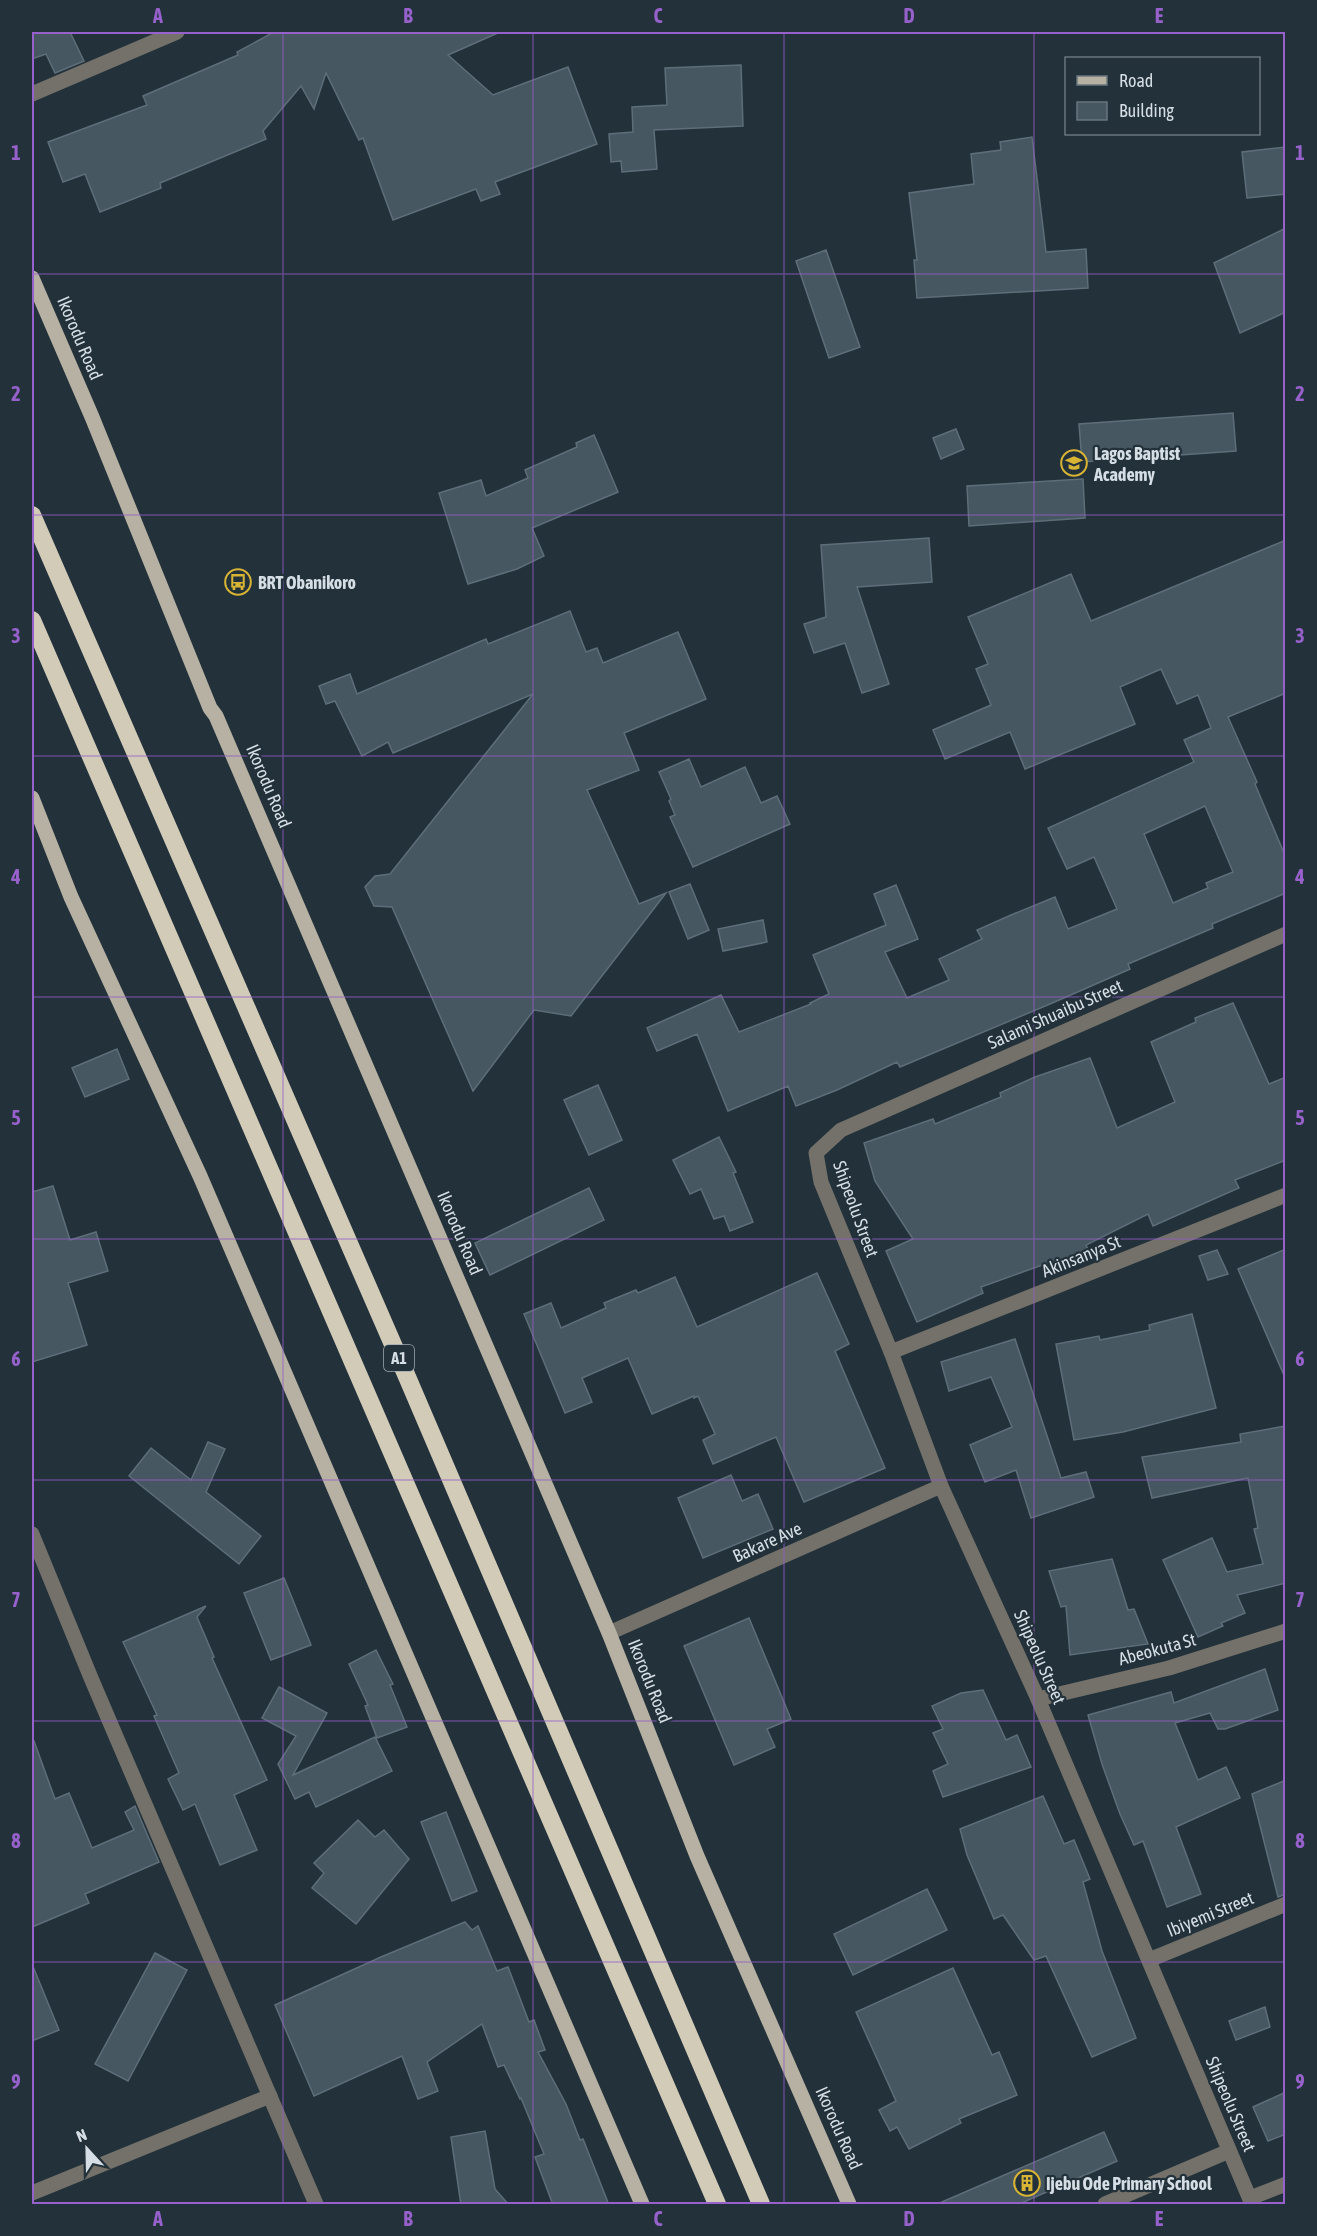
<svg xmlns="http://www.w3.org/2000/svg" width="1317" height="2236" viewBox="0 0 1317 2236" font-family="'Asap Condensed',sans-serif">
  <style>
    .building { fill: #475761; stroke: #5e6e79; stroke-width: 1.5; fill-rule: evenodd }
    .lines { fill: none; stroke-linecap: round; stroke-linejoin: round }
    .minor { stroke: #737169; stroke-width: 15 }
    .major { stroke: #b6b1a2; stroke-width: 15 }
    .highway { stroke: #d1cbb8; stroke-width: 18 }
    .grid { fill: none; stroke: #9661ca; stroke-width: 1.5; stroke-opacity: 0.55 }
    .labels { text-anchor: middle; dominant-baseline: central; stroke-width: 4.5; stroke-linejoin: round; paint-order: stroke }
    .shield { fill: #23313b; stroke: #a0aab1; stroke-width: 1.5 }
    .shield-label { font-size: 16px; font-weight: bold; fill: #d5dee4 }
    .street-label { font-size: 18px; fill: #d5dee4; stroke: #23313b }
    .poi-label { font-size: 18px; font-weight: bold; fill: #d5dee4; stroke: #23313b; text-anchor: start }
    .neatline { fill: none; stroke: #9661ca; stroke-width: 2 }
    .grid-label { font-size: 20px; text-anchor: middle; font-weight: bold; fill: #9661ca }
  </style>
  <rect width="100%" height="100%" fill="#23313b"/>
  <!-- building -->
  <g class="building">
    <polygon points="32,32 70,32 84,61 55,73 46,54 32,59"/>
    <polygon points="274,32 500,32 448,55 493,95 568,67 597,144 495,182 500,194 481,201 476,189 393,220 363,138 359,140 326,73 314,109 301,86 263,131 266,139 160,183 161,188 100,212 85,174 63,182 48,142 147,105 143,96 238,55 237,52"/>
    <polygon points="741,65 743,126 654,130 657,169 622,172 621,161 611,162 609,134 633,132 632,107 667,105 665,68"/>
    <polygon points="1032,137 1046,252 1086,249 1088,288 917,298 914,260 917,260 909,193 974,184 971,154 1001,150 1000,142"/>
    <polygon points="1286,147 1286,194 1247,198 1242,152"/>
    <polygon points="1286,228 1286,312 1240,333 1214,263"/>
    <polygon points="826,250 860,347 829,358 796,261"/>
    <polygon points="1233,413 1236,451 1082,462 1079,424"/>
    <polygon points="956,429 964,449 941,459 933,438"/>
    <polygon points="594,435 618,492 532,528 544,556 517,569 468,584 439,493 481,480 486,496 528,478 525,470 577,447 576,443"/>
    <polygon points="1083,479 1085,518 969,526 967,486"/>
    <polygon points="929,538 932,582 857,587 889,684 862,693 845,643 814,653 804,624 826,617 821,545"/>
    <path d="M1286 540V693L1228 717 1257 782 1255 784 1286 858V893L1212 924 1213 928 1128 964 1130 969 1050 1004 900 1067 897 1062 837 1090 796 1106 788 1086 728 1111 697 1034 657 1051 647 1028 721 995 739 1032 811 1004 810 1003 829 994 813 955 886 925 874 894 896 885 918 939 885 952 907 998 949 980 939 959 982 939 977 930 1011 915 1055 897 1068 929 1117 909 1094 857 1067 869 1048 828 1194 762 1184 740 1211 728 1198 695 1177 704 1161 669 1120 687 1135 724 1025 769 1010 732 945 759 933 730 991 705 976 669 988 664 968 617 1071 574 1091 621ZM1205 806 1233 872 1206 883 1208 888 1173 903 1144 834Z"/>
    <polygon points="570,611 586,652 597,648 603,663 678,632 706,699 624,733 639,770 587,790 639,904 666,893 571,1016 534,1010 473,1091 392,907 374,906 365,887 375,876 390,874 533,694 393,753 388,742 362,756 335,701 326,704 319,686 350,674 357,694 486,639 488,644"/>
    <polygon points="689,759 701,787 745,767 761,803 777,796 790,824 693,867 670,817 675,815 669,801 671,799 659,772"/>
    <polygon points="690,884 709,930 688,939 669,892"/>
    <polygon points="763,920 767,942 723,951 718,929"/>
    <polygon points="1233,1003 1269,1084 1286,1077 1286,1160 1235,1180 1239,1188 1153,1226 1148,1214 1086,1245 1090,1254 1049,1272 1045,1264 981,1287 983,1293 917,1322 886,1251 913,1239 875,1181 864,1143 933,1119 935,1124 1001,1097 1000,1093 1035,1077 1090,1058 1117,1128 1175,1102 1151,1042 1196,1022 1195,1018"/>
    <polygon points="117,1049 129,1079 85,1097 72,1068"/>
    <polygon points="598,1085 622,1140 589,1155 564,1100"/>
    <polygon points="719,1137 736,1172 733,1173 753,1222 730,1231 724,1216 714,1219 701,1189 690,1194 673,1160"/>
    <polygon points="53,1186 70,1240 96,1232 108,1271 68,1283 87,1345 32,1362 32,1192"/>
    <polygon points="589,1188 604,1220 490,1275 475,1243"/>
    <polygon points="1286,1249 1286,1380 1238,1269"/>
    <polygon points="1217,1250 1228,1274 1208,1280 1199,1256"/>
    <polygon points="817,1273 849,1344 835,1351 885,1468 804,1502 776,1437 713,1464 703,1440 715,1434 698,1396 694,1398 694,1396 652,1414 628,1358 582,1378 592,1402 565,1413 524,1314 551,1303 561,1328 606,1308 604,1303 636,1290 638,1293 675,1277 697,1327"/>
    <polygon points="1192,1314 1216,1408 1123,1432 1074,1440 1056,1344 1099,1336 1100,1340 1150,1330 1149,1325"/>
    <polygon points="1015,1339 1061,1478 1086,1472 1094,1497 1031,1518 1016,1470 985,1482 970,1445 1012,1427 991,1377 949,1391 941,1362"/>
    <polygon points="1286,1426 1286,1583 1237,1595 1245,1613 1221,1623 1223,1626 1198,1637 1163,1560 1212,1538 1227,1572 1263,1564 1254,1529 1258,1528 1248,1478 1152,1498 1142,1457 1241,1442 1240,1434"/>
    <polygon points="208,1442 225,1449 206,1492 261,1536 239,1564 129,1476 151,1448 191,1480"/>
    <polygon points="731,1475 742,1501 758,1494 773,1529 703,1558 678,1498"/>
    <polygon points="1112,1559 1128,1610 1134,1609 1148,1644 1070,1655 1066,1606 1061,1607 1049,1571"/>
    <polygon points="284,1578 311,1645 271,1660 244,1593"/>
    <polygon points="206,1606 197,1617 214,1657 212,1658 267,1780 234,1795 257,1850 220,1865 195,1804 183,1810 168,1779 179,1773 154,1716 157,1715 123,1642"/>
    <polygon points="749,1618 791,1719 767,1729 775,1747 734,1765 684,1646"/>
    <polygon points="376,1650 393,1684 390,1685 407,1727 377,1738 365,1706 368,1705 349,1664"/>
    <polygon points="1265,1669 1278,1710 1225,1729 1218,1729 1210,1713 1175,1723 1198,1780 1226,1767 1240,1798 1176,1827 1201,1894 1167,1907 1143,1841 1134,1845 1120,1814 1102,1764 1088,1715 1171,1692 1174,1703"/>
    <polygon points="279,1687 327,1713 293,1775 375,1737 392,1771 316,1807 309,1792 295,1799 278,1764 296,1736 262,1718"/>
    <polygon points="983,1690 1006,1740 1017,1735 1031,1767 943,1797 933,1771 948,1764 933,1733 943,1729 932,1706 961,1693"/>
    <polygon points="34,1741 55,1799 69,1793 92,1848 134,1830 125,1812 135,1806 159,1862 85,1894 89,1903 32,1927 32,1742"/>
    <polygon points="1286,1780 1286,1894 1278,1897 1252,1794"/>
    <polygon points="1043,1796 1064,1844 1074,1840 1090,1879 1083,1882 1102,1951 1136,2038 1092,2057 1046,1956 1034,1960 1003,1915 994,1919 967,1855 960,1829"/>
    <polygon points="446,1812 477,1891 452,1901 421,1822"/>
    <polygon points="358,1820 375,1837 384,1830 409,1859 356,1924 312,1888 324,1873 314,1863"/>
    <polygon points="927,1889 947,1930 853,1975 834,1934"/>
    <polygon points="465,1922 472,1930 478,1926 497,1971 508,1967 529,2022 534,2020 545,2050 538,2052 566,2104 580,2140 583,2139 609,2205 553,2205 535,2157 544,2154 521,2098 520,2099 504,2065 498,2067 482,2024 427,2062 438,2091 418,2099 402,2056 314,2096 275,2005 381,1957"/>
    <polygon points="155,1953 187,1970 128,2081 95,2064"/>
    <polygon points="32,1964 59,2030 32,2041"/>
    <polygon points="953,1968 992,2055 999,2052 1017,2095 959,2119 961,2123 909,2149 897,2127 890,2131 879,2110 896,2101 856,2012"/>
    <polygon points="1265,2007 1270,2027 1236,2040 1229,2021"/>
    <polygon points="1286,2092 1286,2134 1268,2141 1253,2107"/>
    <polygon points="485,2131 495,2189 509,2205 461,2205 451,2137"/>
    <polygon points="1104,2132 1117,2161 1017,2205 935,2205"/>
  </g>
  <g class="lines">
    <!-- minor -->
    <g class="minor">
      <polyline points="32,94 177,32"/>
      <polyline points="891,1352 1286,1195"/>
      <polyline points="32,1534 91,1678 316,2204"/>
      <polyline points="609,1633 941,1486"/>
      <polyline points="1038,1699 1169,1668 1286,1631"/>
      <polyline points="1149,1960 1286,1904"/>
      <polyline points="32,2193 270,2096"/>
      <polyline points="1250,2198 1286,2184"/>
      <polyline points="1105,2204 1229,2151"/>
      <polyline points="1252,2204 1038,1699 941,1486 891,1352 821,1182 816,1153 841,1130 1286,934"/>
    </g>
    <!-- major -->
    <g class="major">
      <polyline points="32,278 92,417 210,708 216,716 609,1633 697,1856 849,2204"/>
      <polyline points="32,798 71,897 200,1176 642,2204"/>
    </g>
    <!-- highway -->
    <g class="highway">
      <polyline points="32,515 408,1379 761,2204"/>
      <polyline points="32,620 717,2204"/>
    </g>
  </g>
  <!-- grid -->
  <path class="grid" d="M283 32V2204M533 32V2204M784 32V2204M1034 32V2204M32 274H1286M32 515H1286M32 756H1286M32 997H1286M32 1239H1286M32 1480H1286M32 1721H1286M32 1962H1286"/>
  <!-- icons -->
  <defs>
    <g id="school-ring" transform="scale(1.35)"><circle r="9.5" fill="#23313b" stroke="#d8b434" stroke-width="1.5"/><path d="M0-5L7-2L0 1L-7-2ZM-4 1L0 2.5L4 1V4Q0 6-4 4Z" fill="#d8b434"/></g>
    <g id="bus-ring" transform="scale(1.35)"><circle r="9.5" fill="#23313b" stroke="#d8b434" stroke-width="1.5"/><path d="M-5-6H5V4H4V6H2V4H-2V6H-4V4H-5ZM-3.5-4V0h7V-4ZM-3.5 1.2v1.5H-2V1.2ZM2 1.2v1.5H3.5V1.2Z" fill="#d8b434"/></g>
    <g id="building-ring" transform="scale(1.35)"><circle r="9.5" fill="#23313b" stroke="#d8b434" stroke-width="1.5"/><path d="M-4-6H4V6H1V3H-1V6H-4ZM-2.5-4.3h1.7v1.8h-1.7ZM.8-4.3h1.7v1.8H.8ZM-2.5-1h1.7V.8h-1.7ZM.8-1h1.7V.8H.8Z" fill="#d8b434"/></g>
  </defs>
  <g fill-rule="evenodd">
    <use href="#school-ring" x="1074" y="463"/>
    <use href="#bus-ring" x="238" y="582"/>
    <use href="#building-ring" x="1027" y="2183"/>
  </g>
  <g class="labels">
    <!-- shield labels -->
    <rect class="shield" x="384" y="1345" width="30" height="26" rx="4.5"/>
    <g class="shield-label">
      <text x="399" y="1358">A1</text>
    </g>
    <!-- street labels -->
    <g class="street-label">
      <text transform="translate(80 338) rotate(67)">Ikorodu Road</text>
      <text transform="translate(269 786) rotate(67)">Ikorodu Road</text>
      <text transform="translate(1055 1014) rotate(-24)">Salami Shuaibu Street</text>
      <text transform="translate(856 1209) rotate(70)">Shipeolu Street</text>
      <text transform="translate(460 1233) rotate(67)">Ikorodu Road</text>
      <text transform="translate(1081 1256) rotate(-22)">Akinsanya St</text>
      <text transform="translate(767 1542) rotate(-24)">Bakare Ave</text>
      <text transform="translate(1157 1649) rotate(-15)">Abeokuta St</text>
      <text transform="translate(1040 1657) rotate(66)">Shipeolu Street</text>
      <text transform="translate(650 1681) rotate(68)">Ikorodu Road</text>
      <text transform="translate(1210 1914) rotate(-22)">Ibiyemi Street</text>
      <text transform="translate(1231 2104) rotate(67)">Shipeolu Street</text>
      <text transform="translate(839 2128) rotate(66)">Ikorodu Road</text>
    </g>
    <!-- poi labels -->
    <g class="poi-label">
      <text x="1094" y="453">Lagos Baptist<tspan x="1094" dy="21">Academy</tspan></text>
      <text x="258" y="582">BRT Obanikoro</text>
      <text x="1046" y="2183">Ijebu Ode Primary School</text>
    </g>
  </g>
  <!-- border -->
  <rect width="1317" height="2236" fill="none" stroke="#23313b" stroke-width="66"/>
  <!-- legend -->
  <rect x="1065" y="57" width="195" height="78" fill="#23313b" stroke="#6a767f" stroke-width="1.5"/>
  <rect x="1077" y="76" width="30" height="9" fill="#b6b1a2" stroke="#6a767f" stroke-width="1.5"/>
  <text x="1119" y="87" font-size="18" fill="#d5dee4">Road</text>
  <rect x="1077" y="102" width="30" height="18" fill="#475761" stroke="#6a767f" stroke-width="1.5"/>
  <text x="1119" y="117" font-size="18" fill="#d5dee4">Building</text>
  <!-- north arrow -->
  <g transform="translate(87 2149) rotate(338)" stroke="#23313b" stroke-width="4.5" paint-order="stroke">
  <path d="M0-4.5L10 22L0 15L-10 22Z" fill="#d5dee4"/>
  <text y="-9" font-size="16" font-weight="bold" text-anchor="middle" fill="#d5dee4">N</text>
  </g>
  <rect x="33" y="33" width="1251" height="2170" class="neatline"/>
  <g class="grid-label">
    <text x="158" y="23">A</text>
    <text x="408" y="23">B</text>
    <text x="658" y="23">C</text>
    <text x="909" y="23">D</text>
    <text x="1159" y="23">E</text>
    <text x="16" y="160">1</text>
    <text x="1300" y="160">1</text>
    <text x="16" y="401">2</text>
    <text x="1300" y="401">2</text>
    <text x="16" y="643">3</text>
    <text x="1300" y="643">3</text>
    <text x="16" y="884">4</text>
    <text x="1300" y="884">4</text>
    <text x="16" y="1125">5</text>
    <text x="1300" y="1125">5</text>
    <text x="16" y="1366">6</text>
    <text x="1300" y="1366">6</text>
    <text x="16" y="1607">7</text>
    <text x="1300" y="1607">7</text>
    <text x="16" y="1848">8</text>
    <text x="1300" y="1848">8</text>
    <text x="16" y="2089">9</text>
    <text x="1300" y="2089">9</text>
    <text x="158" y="2226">A</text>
    <text x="408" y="2226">B</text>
    <text x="658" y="2226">C</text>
    <text x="909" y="2226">D</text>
    <text x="1159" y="2226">E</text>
  </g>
</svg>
